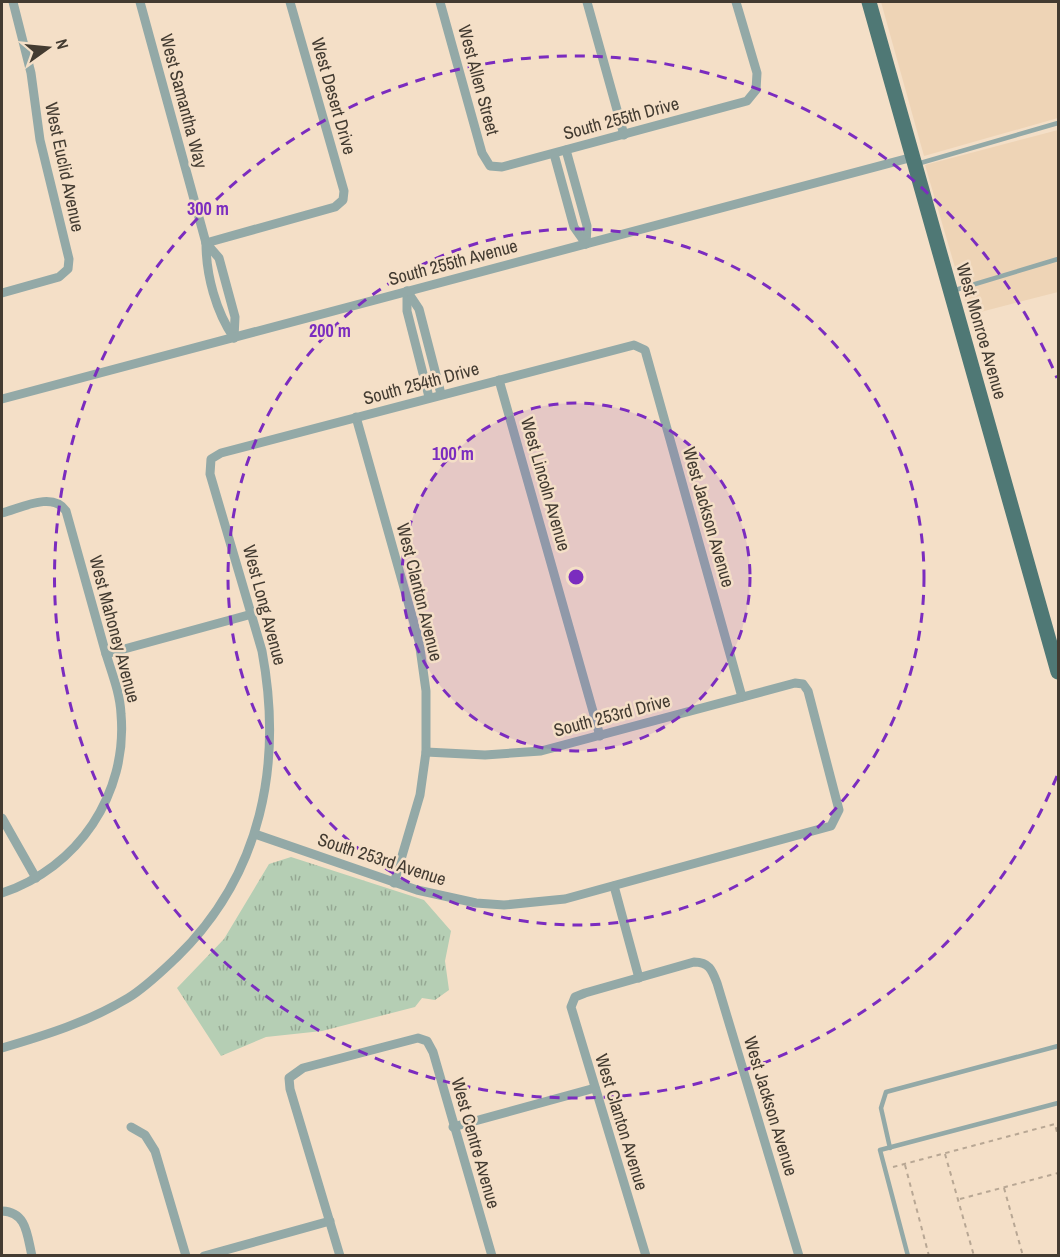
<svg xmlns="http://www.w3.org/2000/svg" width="1060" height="1257" viewBox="0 0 1060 1257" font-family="'Archivo Narrow',sans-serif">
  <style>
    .built { fill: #eed4b6 }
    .park { fill: url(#park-tufts) }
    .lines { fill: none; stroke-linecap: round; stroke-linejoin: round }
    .path { stroke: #b8a794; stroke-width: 2; stroke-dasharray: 4.5 4.5; stroke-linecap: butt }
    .lane { stroke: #93a9a7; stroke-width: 4.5 }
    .street { stroke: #93a9a7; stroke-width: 9 }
    .primary { stroke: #4f7875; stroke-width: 15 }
    .ring { fill: none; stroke: #7b2cbf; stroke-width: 3; stroke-dasharray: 10 8 }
    .labels { text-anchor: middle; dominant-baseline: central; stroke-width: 5; stroke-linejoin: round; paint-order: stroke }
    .street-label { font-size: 18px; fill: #433b31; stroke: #f4dfc7 }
    .centre { fill: #7b2cbf; stroke: #f4dfc7; stroke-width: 3 }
    .ring-label { font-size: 18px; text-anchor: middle; font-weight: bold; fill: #7b2cbf; stroke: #f4dfc7; stroke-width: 5; stroke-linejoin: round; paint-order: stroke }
  </style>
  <defs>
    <pattern id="park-tufts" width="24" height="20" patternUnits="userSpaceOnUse" patternTransform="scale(1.5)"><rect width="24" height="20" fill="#b5ceb4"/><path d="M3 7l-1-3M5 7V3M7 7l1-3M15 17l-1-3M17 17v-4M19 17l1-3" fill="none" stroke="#95a893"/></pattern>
  </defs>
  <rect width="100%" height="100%" fill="#f4dfc7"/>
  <!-- built -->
  <g class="built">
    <polygon points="881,2 1058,2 1058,118 924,156"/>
    <polygon points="1058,130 1058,292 969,315 925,165"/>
  </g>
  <!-- park -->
  <polygon class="park" points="291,857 424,900 451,931 445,961 449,990 435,1000 422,998 415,1007 322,1031 266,1037 221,1056 177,988 224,939 269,864"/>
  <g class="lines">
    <!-- path -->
    <g class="path">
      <polyline points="945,1154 974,1256"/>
      <polyline points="905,1165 929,1256"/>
      <polyline points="893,1167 1055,1124 1058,1136"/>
      <polyline points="1004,1188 1023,1256"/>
      <polyline points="960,1199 1058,1173"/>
    </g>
    <!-- lane -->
    <g class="lane">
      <polyline points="917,164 1058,123"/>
      <polyline points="952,291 1058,259"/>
      <polyline points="890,1148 881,1108 886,1092 1058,1046"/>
      <polyline points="908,1256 880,1150 1058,1103"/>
    </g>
    <!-- street -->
    <g class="street">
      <path d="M140 2 206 243C206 275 216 312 234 338"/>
      <polyline points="440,2 482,153 490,166 502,167 747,101 756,90 757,73 736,2"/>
      <polyline points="587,2 624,135"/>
      <polyline points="566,150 587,226 586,244"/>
      <polyline points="554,154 574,227 586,244"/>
      <polyline points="206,243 335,207 343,200 344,191 290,2"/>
      <polyline points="206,243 219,258 235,317 234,338"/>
      <polyline points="407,291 419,309 441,394"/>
      <polyline points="407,291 407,311 429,397"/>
      <polyline points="2,293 59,277 68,269 69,259 40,140 31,73 13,2"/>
      <polyline points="499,380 600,736"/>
      <polyline points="2,399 913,157"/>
      <polyline points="356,417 419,641 426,691 426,752 420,795 394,883"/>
      <path d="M2 513C21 508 53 491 66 511 79 556 91 602 104 647 110 669 120 691 121 714 128 794 78 868 2 893"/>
      <polyline points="106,654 252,614"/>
      <polyline points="2,818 36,878"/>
      <polyline points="255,834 417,890 476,903 504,905 565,899 831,826 839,810 808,691 803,684 795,683 541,751 485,755 426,752"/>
      <polyline points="614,886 639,978"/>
      <path d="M2 1048C46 1035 88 1022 128 998 146 987 162 971 177 957 262 874 283 764 262 651L210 474 211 459 221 453 634 345 645 350 742 697"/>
      <polyline points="131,1127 145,1135 155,1151 186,1256"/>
      <polyline points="453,1127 595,1088"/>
      <path d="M2 1211C27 1212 27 1235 32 1256"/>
      <polyline points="204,1256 330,1221"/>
      <polyline points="340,1256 290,1089 289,1078 303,1068 418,1038 427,1041 433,1052 492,1256"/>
      <path d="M646 1256 571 1007 575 997 585 993 694 962C709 962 712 970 717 983L799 1256"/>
    </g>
    <!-- primary -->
    <polyline class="primary" points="869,2 1058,672"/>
  </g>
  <!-- distance rings -->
  <circle cx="576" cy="577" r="174" fill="#7b2cbf" fill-opacity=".12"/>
  <g class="ring">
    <circle cx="576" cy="577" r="174"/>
    <circle cx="576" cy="577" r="348"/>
    <path d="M1057 776A521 521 0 1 1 1057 378"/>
  </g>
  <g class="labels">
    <!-- street labels -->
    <g class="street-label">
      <text transform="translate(479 80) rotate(75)">West Allen Street</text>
      <text transform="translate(334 96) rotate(74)">West Desert Drive</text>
      <text transform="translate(184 101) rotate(75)">West Samantha Way</text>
      <text transform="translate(621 118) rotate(-15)">South 255th Drive</text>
      <text transform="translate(65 167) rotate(78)">West Euclid Avenue</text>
      <text transform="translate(453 262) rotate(-15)">South 255th Avenue</text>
      <text transform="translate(982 331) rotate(74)">West Monroe Avenue</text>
      <text transform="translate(421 383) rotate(-15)">South 254th Drive</text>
      <text transform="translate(546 484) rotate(74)">West Lincoln Avenue</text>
      <text transform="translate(709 517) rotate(74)">West Jackson Avenue</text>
      <text transform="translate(420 592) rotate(76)">West Clanton Avenue</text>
      <text transform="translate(265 605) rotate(75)">West Long Avenue</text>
      <text transform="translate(115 629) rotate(75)">West Mahoney Avenue</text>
      <text transform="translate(612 715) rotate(-15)">South 253rd Drive</text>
      <text transform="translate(382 859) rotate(18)">South 253rd Avenue</text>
      <text transform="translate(771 1106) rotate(73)">West Jackson Avenue</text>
      <text transform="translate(622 1122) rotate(73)">West Clanton Avenue</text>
      <text transform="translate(476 1143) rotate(74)">West Centre Avenue</text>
    </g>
  </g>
  <circle cx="576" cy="577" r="9" class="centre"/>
  <g class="ring-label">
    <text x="208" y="215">300 m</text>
    <text x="330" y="337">200 m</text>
    <text x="453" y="460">100 m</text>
  </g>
  <!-- border -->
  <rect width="1060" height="1257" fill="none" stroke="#433b31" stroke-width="6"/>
  <!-- north arrow -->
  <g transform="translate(48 48) rotate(75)" stroke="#f4dfc7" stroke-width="4.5" paint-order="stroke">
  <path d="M0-4.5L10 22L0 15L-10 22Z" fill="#433b31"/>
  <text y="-9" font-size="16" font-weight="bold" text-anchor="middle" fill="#433b31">N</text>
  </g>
</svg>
